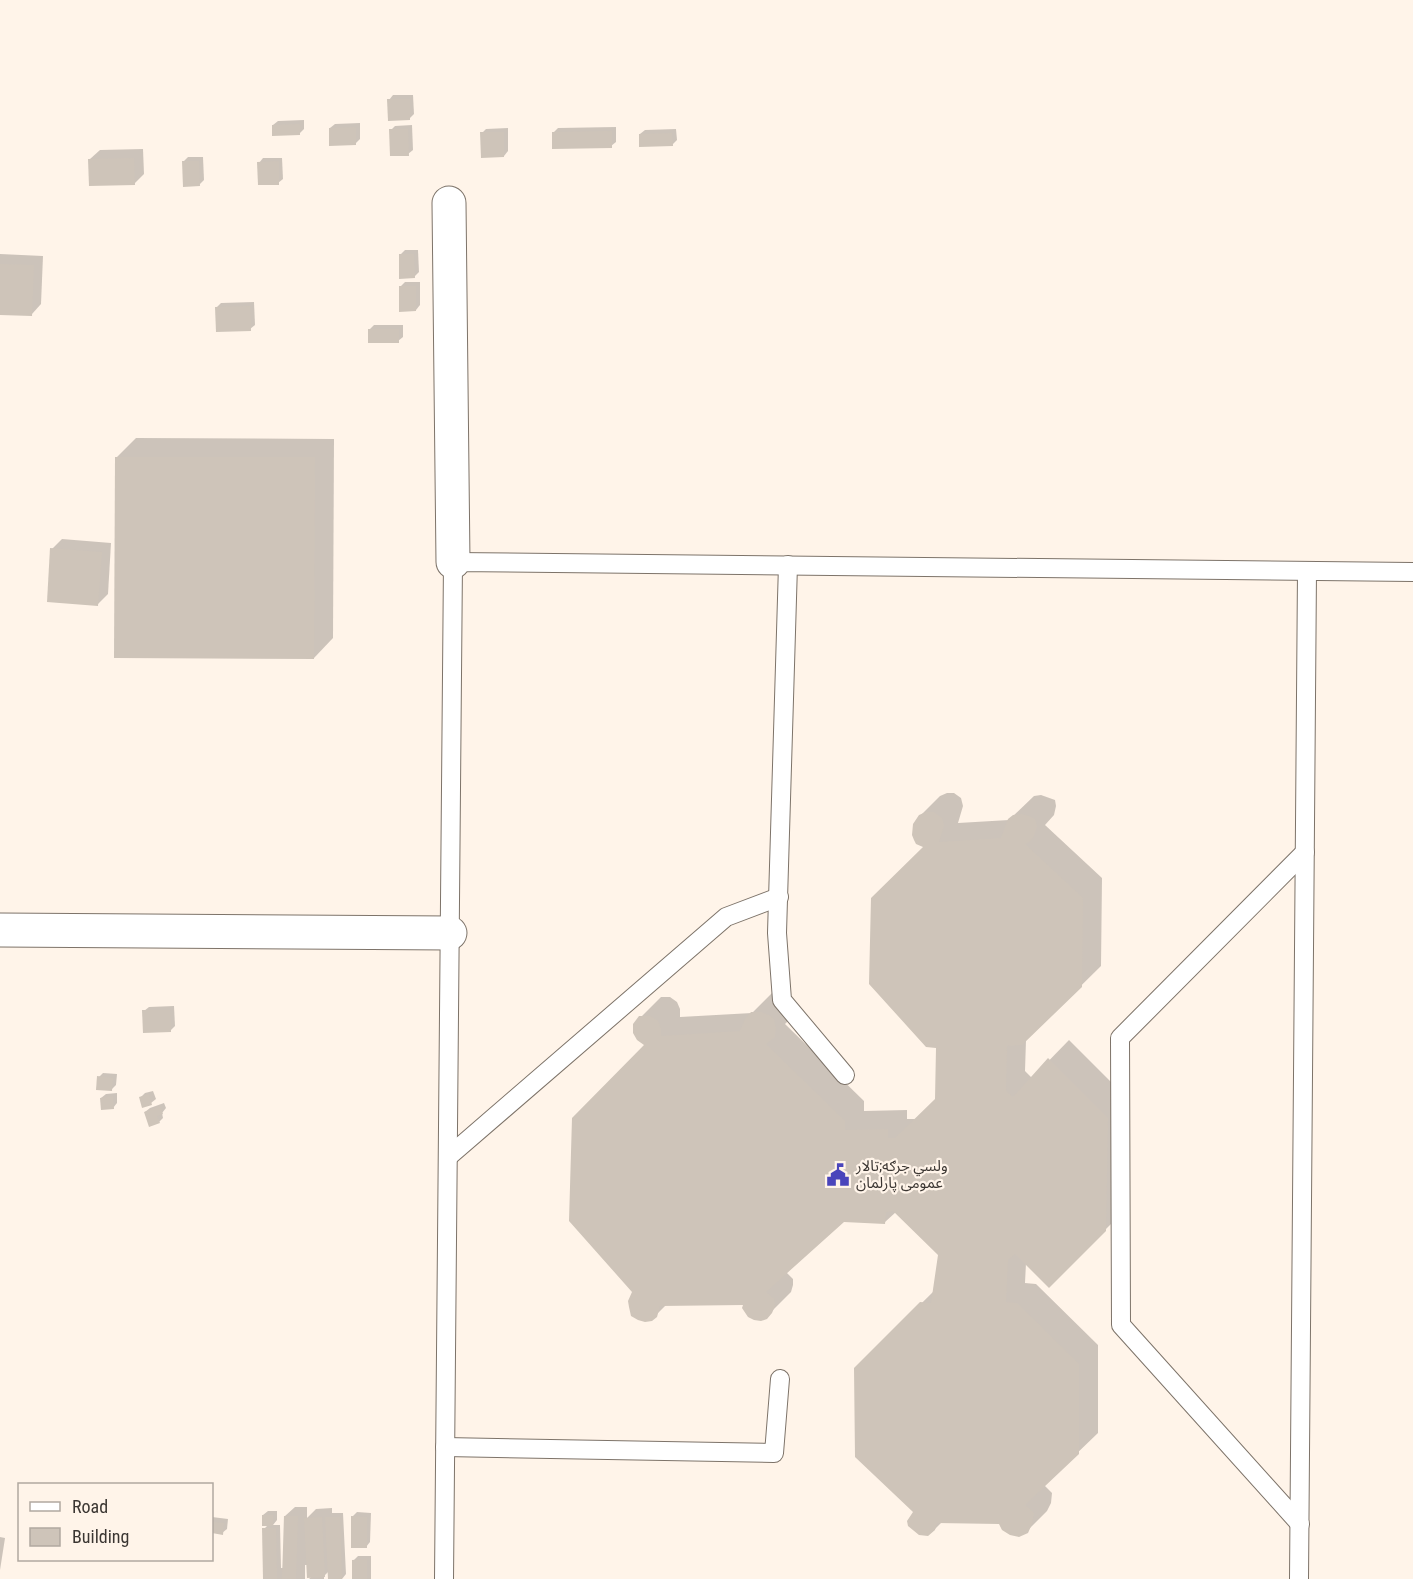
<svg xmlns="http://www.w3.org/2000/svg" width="1413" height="1579" viewBox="0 0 1413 1579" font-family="'Roboto Condensed','Noto Sans Arabic',sans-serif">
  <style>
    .shadow { fill: #0003 }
    .building { fill: #cec4b9 }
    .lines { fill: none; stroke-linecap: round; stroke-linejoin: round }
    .lane-casing { stroke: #7d7369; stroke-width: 20 }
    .street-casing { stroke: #7d7369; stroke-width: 35 }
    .lane { stroke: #fff; stroke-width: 18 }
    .street { stroke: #fff; stroke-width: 33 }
    .labels { text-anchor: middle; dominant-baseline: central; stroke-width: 4.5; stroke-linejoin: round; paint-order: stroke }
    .poi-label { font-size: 15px; fill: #3b3632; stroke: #fff4e9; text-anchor: start }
  </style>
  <rect width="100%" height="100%" fill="#fff4e9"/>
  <!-- shadow -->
  <g class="shadow">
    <polygon points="393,95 413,95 414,114 409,119 389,100"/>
    <polygon points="304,120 304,129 299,134 273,125 278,121"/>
    <polygon points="360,123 360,139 356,143 330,128 335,124"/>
    <polygon points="412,125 413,150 408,154 391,130 395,126"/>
    <polygon points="616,127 616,142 611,146 553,133 558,128"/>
    <polygon points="508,128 508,151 504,156 482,133 486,129"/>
    <polygon points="676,129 677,140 672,145 640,134 645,130"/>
    <polygon points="143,149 144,174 134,184 90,159 100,150"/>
    <polygon points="188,157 203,157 204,180 199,185 183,162"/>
    <polygon points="263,158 282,158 283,179 278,183 259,163"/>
    <polygon points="405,250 418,250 419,272 414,277 400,255"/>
    <polygon points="0,254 43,256 41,304 32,314 0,313"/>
    <polygon points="405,282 420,282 420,305 416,310 400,287"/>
    <polygon points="254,302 255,325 250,329 217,307 221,303"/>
    <polygon points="374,325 403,325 403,337 398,341 369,330"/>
    <polygon points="136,438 334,439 333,638 314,658 116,458"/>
    <polygon points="62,539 111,543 108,594 98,604 52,549"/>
    <polygon points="947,793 954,793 961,798 963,806 958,823 1009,820 1034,796 1041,795 1055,800 1056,806 1054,815 1045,825 1102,878 1101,966 1026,1040 1025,1071 1032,1078 1069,1040 1127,1098 1125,1210 1049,1286 1026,1263 1025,1283 1036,1284 1098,1345 1098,1433 1044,1485 1052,1493 1051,1503 1047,1511 1027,1531 999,1522 942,1522 932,1532 915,1512 856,1368 935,1290 940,1254 896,1212 885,1222 843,1220 786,1272 793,1279 793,1285 791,1292 766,1317 744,1303 667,1304 656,1315 634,1292 646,1045 641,1017 661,997 670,997 677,1002 680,1009 680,1017 752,1013 772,993 781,993 794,1015 785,1024 864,1101 864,1111 907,1110 907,1119 916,1119 937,1099 938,1047 925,847 920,816 940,796"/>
    <polygon points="174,1006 175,1026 170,1031 144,1011 149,1007"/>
    <polygon points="103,1073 117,1074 116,1085 111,1090 99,1077"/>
    <polygon points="153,1091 156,1099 151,1103 141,1097 145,1093"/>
    <polygon points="117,1093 117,1103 113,1108 101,1098 106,1094"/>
    <polygon points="164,1103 166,1108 162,1113 163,1118 159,1122 145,1112 150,1108"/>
    <polygon points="295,1507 307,1507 307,1518 316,1509 332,1508 332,1513 343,1513 346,1574 342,1579 329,1579 329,1571 324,1576 324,1579 309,1579 312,1576 308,1565 305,1565 305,1579 283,1579 283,1578 282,1579 264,1579 264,1529 268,1525 263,1515 268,1511 277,1511 277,1520 273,1525 280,1525 281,1568 284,1568 285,1516"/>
    <polygon points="357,1512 371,1513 370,1542 366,1547 352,1517"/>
    <polygon points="212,1517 228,1519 227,1529 222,1533 212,1532"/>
    <polygon points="0,1537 5,1538 0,1570"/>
    <polygon points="358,1556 371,1556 371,1579 354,1579 354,1560"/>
  </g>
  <!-- building -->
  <g class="building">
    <polygon points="387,99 410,99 410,120 388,121"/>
    <polygon points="300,124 300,135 272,136 272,125"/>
    <polygon points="356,127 356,145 329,146 329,128"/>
    <polygon points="389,129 408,129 409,156 390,156"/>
    <polygon points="612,131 612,148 552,149 552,132"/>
    <polygon points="480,132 504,132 504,157 481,158"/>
    <polygon points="672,133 673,146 639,147 639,134"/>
    <polygon points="134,158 135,185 89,186 88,159"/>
    <polygon points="182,161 199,161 200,186 183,187"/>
    <polygon points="279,161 279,185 258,185 257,162"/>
    <polygon points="399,254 414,254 415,278 399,279"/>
    <polygon points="0,264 34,265 32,316 0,315"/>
    <polygon points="399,286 416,286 416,311 399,312"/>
    <polygon points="250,306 251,331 216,332 215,307"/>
    <rect x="368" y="329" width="31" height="14"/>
    <polygon points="115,457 315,457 314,659 114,658"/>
    <polygon points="50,548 102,552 98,606 47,602"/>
    <polygon points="926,812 934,812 942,818 944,826 939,842 1001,838 1008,819 1013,815 1021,814 1029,816 1035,819 1037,827 1034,836 1029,842 1025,844 1083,898 1082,987 1022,1045 1007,1046 1006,1091 1013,1097 1048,1058 1108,1118 1106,1231 1049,1288 1015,1254 1008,1260 1006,1302 1017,1303 1079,1364 1079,1454 1025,1505 1034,1513 1032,1524 1028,1533 1019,1537 1010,1535 1002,1530 999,1524 937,1523 935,1530 928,1536 919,1535 908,1526 907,1521 913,1512 855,1457 854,1368 920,1302 931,1303 938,1255 893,1211 886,1212 885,1224 844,1222 766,1292 774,1299 775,1306 772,1313 767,1319 761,1321 754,1320 748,1317 742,1308 743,1305 660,1306 657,1317 652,1321 645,1322 638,1320 631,1316 629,1307 628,1301 632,1292 569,1221 572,1118 644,1045 637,1040 633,1033 633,1024 639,1016 650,1016 658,1021 661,1029 661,1036 740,1031 745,1019 751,1012 761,1012 769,1015 774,1019 776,1028 775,1037 766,1044 845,1121 845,1130 888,1129 888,1138 895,1138 935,1099 936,1048 926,1047 869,984 871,898 923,847 916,844 914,840 912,835 913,824 919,815"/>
    <polygon points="142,1010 170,1010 171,1032 143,1033"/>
    <polygon points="97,1076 113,1078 112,1091 96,1090"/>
    <polygon points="149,1094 152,1105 142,1108 139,1097"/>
    <polygon points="113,1096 114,1109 101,1110 100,1098"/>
    <polygon points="160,1106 163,1114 157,1116 160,1123 149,1127 144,1112"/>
    <rect x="262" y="1515" width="11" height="11"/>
    <polygon points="284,1516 298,1516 296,1579 282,1579"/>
    <polygon points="351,1516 367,1517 367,1548 351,1548"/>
    <polygon points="322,1517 325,1577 307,1578 304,1518"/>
    <polygon points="325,1517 340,1517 342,1579 328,1579"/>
    <polygon points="212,1522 224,1523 223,1535 212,1533"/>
    <polygon points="262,1528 276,1528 277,1579 263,1579"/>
    <polygon points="367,1559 367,1579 352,1579 352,1560"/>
  </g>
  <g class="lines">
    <!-- lane casing -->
    <g class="lane-casing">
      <g id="lane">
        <polyline points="788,565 777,933 782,1000 845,1075"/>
        <polyline points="448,1157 726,917 779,897"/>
        <polyline points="445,1447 774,1453 780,1379"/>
        <polyline points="1300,1524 1121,1325 1120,1038 1305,852"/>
        <polyline points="444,1579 453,562 1413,572"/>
        <polyline points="1299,1579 1307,571"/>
      </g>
    </g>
    <!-- street casing -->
    <g class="street-casing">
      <g id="street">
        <polyline points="449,203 453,562"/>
        <polyline points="0,930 450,933"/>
      </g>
    </g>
    <!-- lane -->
    <use href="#lane" class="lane"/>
    <!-- street -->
    <use href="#street" class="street"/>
  </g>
  <!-- icons -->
  <defs>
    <g id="civic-bare" transform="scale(1.8)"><path d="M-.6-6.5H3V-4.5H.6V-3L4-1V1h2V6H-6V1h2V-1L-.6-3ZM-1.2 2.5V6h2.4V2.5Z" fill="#4a45bb" stroke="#fff4e9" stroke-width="2.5" paint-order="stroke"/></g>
  </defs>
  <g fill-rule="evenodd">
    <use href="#civic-bare" x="838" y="1175"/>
  </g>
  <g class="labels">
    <!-- poi labels -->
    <g class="poi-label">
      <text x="856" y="1166">ولسي جرګه;تالار<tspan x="856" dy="17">عمومی پارلمان</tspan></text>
    </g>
  </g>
  <!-- legend -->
  <rect x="18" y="1483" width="195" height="78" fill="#fff4e9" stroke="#b1a8a0" stroke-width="1.5"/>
  <rect x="30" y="1502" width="30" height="9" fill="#ffffff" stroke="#b1a8a0" stroke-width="1.5"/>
  <text x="72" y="1513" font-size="18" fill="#3b3632">Road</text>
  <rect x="30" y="1528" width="30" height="18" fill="#cec4b9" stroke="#b1a8a0" stroke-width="1.5"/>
  <text x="72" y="1543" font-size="18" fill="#3b3632">Building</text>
</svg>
